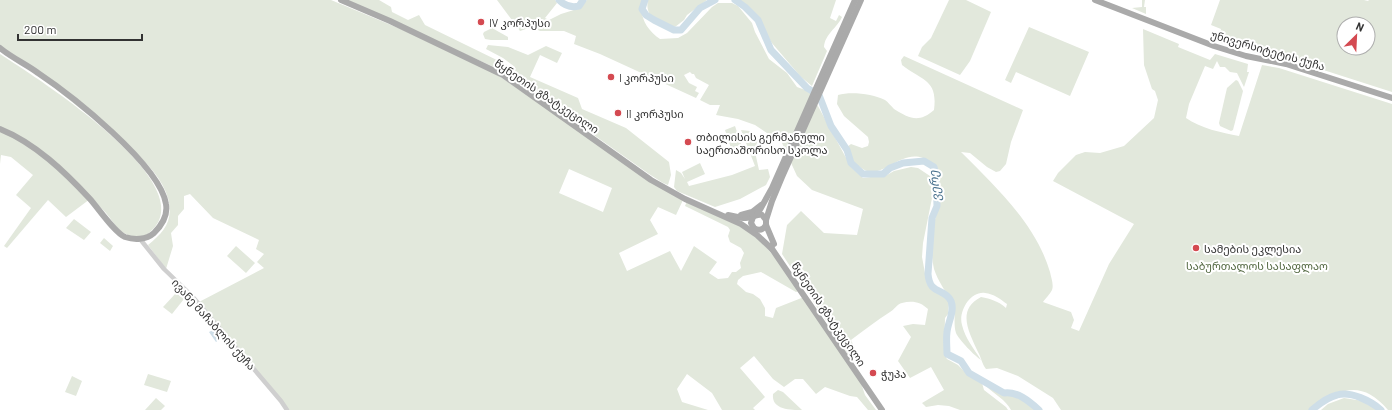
<svg xmlns="http://www.w3.org/2000/svg" width="1392" height="410" viewBox="0 0 1392 410" font-family="Barlow,'Noto Sans Georgian',sans-serif">
  <style>
    .green { fill: #e2e8dc; fill-rule: evenodd }
    .water { fill: #cedee8 }
    .lines { fill: none; stroke-linecap: round; stroke-linejoin: round }
    .river { stroke: #cedee8; stroke-width: 7 }
    .minor { stroke: #cfcfcf; stroke-width: 4.5 }
    .major { stroke: #aaa; stroke-width: 6 }
    .poi-dot { fill: #d44a51; stroke: #fff; stroke-width: 1.5 }
    .labels { text-anchor: middle; dominant-baseline: central; stroke-width: 4; stroke-linejoin: round; paint-order: stroke }
    .poi-label { font-size: 11px; fill: #323232; stroke: #fff; text-anchor: start }
    .street-label { font-size: 11px; fill: #323232; stroke: #fff }
    .park-label { font-size: 11px; fill: #556a44; stroke: #fff }
    .water-label { font-size: 12px; font-style: italic; fill: #48708d; stroke: #fff }
  </style>
  <rect width="100%" height="100%" fill="#fff"/>
  <!-- green -->
  <g class="green">
    <path d="M0 0H331L403 30 490 70 683 200 676 215 658 207 650 220 658 234 619 253 627 271 670 251 681 271 694 246 717 262 709 273 718 279 728 278 732 272H736L741 268 740 263 744 253 741 248 730 242 728 236 730 230 728 227 685 206 687 201C708 211 735 219 752 234 771 249 785 271 799 291L796 292 761 272 743 276 738 280 737 284 746 292 753 294 760 299 765 308V316L773 318 776 308 804 297 861 383 865 395 876 410H868L857 397 850 396 825 387 816 394 803 379H795L784 387 773 379 754 356 740 368 765 397 753 408 755 410H722L712 393 687 374 677 389 682 402 708 410H288L199 302 264 268 257 262 264 254 256 249 259 240 213 218 190 194 184 196V209L178 216V225L171 233 173 246 166 269 148 245C164 232 174 221 168 198 158 162 105 128 77 106 51 85 26 65 0 45ZM569 169 612 188 603 212 559 193Z"/>
    <polygon points="345,0 379,0 391,7 392,12 408,20 419,15 425,25 507,65 509,69 508,72 505,72"/>
    <path d="M497 0H555L557 3 545 18 549 20 561 14 577 9 587 0H643C638 16 647 30 660 39L678 38 687 33 712 7 718 3H732L738 6 752 23 755 32 769 59 787 73 797 87 808 91 812 95 851 167 863 178 887 175 894 171 911 167 918 168 930 176 932 198 923 243 922 257 927 284 932 289 945 297 949 303 948 314 945 318 944 354 947 359 958 365 968 375 982 383 984 390 1006 407 1008 410H960L949 406 938 405 926 407 922 403 944 390 931 367 910 378 898 361 911 337 903 326 913 324 925 325 928 309C921 302 912 300 902 303 897 304 894 310 890 312 876 321 864 330 851 340L856 351 849 356 782 254 787 225 801 211 824 233 857 235 863 209 812 190 797 176 782 143 784 136 779 134 770 135 755 125 738 119 716 115 720 105H710L700 100 709 85 696 78 694 74H692L690 72 684 75 689 83 697 87 695 91 699 93 696 98 600 54 574 44 576 36 564 31H540L532 27 520 31Z"/>
    <path d="M648 0H707L687 15 684 20 675 27C660 23 644 18 648 0Z"/>
    <path d="M738 0H836L830 18 836 21 839 15 842 17C837 28 825 34 824 47L827 51 812 86 801 77 771 42 761 21 748 7Z"/>
    <polygon points="949,0 966,0 991,12 970,61 960,75 918,56 922,47 931,38"/>
    <polygon points="1142,0 1145,0 1144,7 1146,7 1146,14 1132,8 1142,7"/>
    <path d="M1220 0H1364L1368 1 1369 0H1392V92L1311 66 1262 52 1261 54 1221 43V41L1218 39 1221 29 1211 25ZM1344 24H1368V48H1344Z"/>
    <polygon points="1029,27 1089,52 1070,96 1016,72 1011,83 1005,80"/>
    <polygon points="492,28 508,37 508,40 491,40 485,39 483,34 484,32"/>
    <path d="M1143 29 1179 44 1178 47 1210 60 1215 54 1248 64 1247 72H1249L1244 87 1237 73 1230 72 1225 67H1220L1217 61 1213 69 1205 66 1189 104 1186 118C1200 128 1222 133 1239 136L1262 65 1279 68 1392 104V410H1388C1362 379 1339 388 1311 410H1061L1053 398 1018 376 997 368 986 369C982 364 981 357 978 352 969 332 956 310 981 297 991 299 998 301 1006 308L1007 304C1000 299 994 294 985 293 970 291 958 312 962 325 965 338 974 349 981 360 975 356 959 340 956 333 953 324 956 312 954 303 952 296 945 292 942 286 939 281 936 275 934 269 929 248 933 227 938 206 941 193 937 179 936 167 932 164 928 160 923 158 898 149 881 184 860 167 858 166 855 164 853 161 851 158 849 152 847 147L851 144 862 148 868 146 869 142 868 137 844 116 837 104 838 95C851 91 873 94 885 100 888 102 891 106 894 109 910 119 919 123 934 110 938 79 922 81 902 65L901 60 904 56 1023 110 1011 142 1006 164 1000 171 996 172 987 167 970 153 961 152C995 186 1036 224 1050 272 1051 277 1054 285 1052 290 1050 294 1045 299 1043 302L1071 312 1074 320 1071 328 1079 331 1109 264 1134 224 1053 181 1058 173 1076 155 1085 152 1100 153 1124 146 1154 118 1158 100 1155 91 1152 89 1144 65Z"/>
    <polygon points="488,45 508,47 528,55 546,46 562,53 557,63 540,55 530,77 578,98 582,109 626,128 669,162 671,175 668,185 663,183 649,174 516,80 515,67 503,58 486,49"/>
    <path d="M0 54C32 75 210 186 149 233 142 239 133 238 124 233 117 229 111 219 106 213 93 199 80 184 65 172 59 167 52 163 45 158 30 148 15 138 0 127Z"/>
    <polygon points="1236,80 1238,81 1243,91 1233,130 1231,131 1220,126 1219,123 1227,88"/>
    <polygon points="735,126 742,147 732,151 725,130"/>
    <polygon points="0,129 36,149 90,199 66,217 48,200 7,248 4,246 31,208 16,195 33,175 11,157 1,155 0,164"/>
    <polygon points="741,130 750,131 758,137 755,152 759,170 768,169 770,177 766,185 740,199 715,207 677,191 674,187 676,170 681,173 685,179 682,172 700,163 705,174 687,182 689,186 732,175 755,166"/>
    <polygon points="74,219 91,232 84,240 66,228"/>
    <polygon points="104,238 113,246 110,251 100,243"/>
    <polygon points="236,246 255,263 246,273 227,256"/>
    <polygon points="176,293 184,299 172,314 163,307"/>
    <polygon points="148,374 171,381 167,392 144,385"/>
    <polygon points="72,376 82,381 76,396 65,392"/>
    <path d="M986 384 1004 395H1013L1024 400 1035 410H1011C1006 400 994 394 986 386Z"/>
    <path d="M778 390 783 392 802 410C791 410 771 410 773 394Z"/>
    <polygon points="156,398 165,406 161,410 145,410"/>
    <polygon points="1344,398 1363,401 1378,410 1321,410 1328,404"/>
  </g>
  <!-- water -->
  <polygon class="water" points="213,330 220,339 216,342 209,332"/>
  <g class="lines">
    <!-- river -->
    <g class="river">
      <path d="M559 0C565 6 571 8 579 6L583 0"/>
      <polyline points="645,0 642,9 646,15 654,20 674,30 681,30 700,8 715,0"/>
      <path d="M735 0 745 7 758 20 771 50 807 88 819 95 831 126 847 150 851 163 863 174H883L890 168 903 163 924 161 934 167 936 175 937 206 932 218 928 274C930 296 944 287 951 301 955 311 948 322 947 332 946 339 947 347 947 354L961 361 969 373 1004 393C1017 391 1029 401 1039 410"/>
      <path d="M1312 410C1319 404 1328 397 1337 395 1351 391 1371 401 1381 410"/>
    </g>
    <!-- minor -->
    <polyline class="minor" points="140,239 164,269 192,296 281,401 287,410"/>
    <!-- major -->
    <g class="major">
      <polyline points="341,0 390,21 503,75 651,180 685,199 741,224 757,235 772,249"/>
      <polyline points="1095,0 1214,46 1246,56 1286,64 1392,98"/>
      <path d="M0 48C12 58 26 64 38 73 71 95 160 165 166 204 168 215 162 225 154 233 146 240 134 240 125 237 115 233 98 208 90 199 65 172 35 143 0 129"/>
      <path d="M728 215C734 216 740 218 746 218 752 218 756 214 762 215L766 220V225L774 244"/>
      <polyline points="741,215 752,212 761,205"/>
      <polyline points="757,215 772,188 855,0"/>
      <path d="M753 217 751 223 754 228C759 231 763 230 766 225"/>
      <polyline points="766,220 772,201 782,177 861,0"/>
      <polyline points="770,246 882,410"/>
    </g>
  </g>
  <!-- markers -->
  <g class="poi-dot">
    <circle cx="481" cy="22" r="4"/>
    <circle cx="611" cy="77" r="4"/>
    <circle cx="618" cy="113" r="4"/>
    <circle cx="688" cy="142" r="4"/>
    <circle cx="1196" cy="248" r="4"/>
    <circle cx="873" cy="373" r="4"/>
  </g>
  <g class="labels">
    <!-- poi labels -->
    <g class="poi-label">
      <text x="489" y="22">IV კორპუსი</text>
      <text x="619" y="77">I კორპუსი</text>
      <text x="626" y="113">II კორპუსი</text>
      <text x="696" y="136">თბილისის გერმანული<tspan x="696" dy="13">საერთაშორისო სკოლა</tspan></text>
      <text x="1204" y="248">სამების ეკლესია</text>
      <text x="881" y="373">ჭუპა</text>
    </g>
    <!-- street labels -->
    <g class="street-label">
      <text transform="translate(1268 50) rotate(16)">უნივერსიტეტის ქუჩა</text>
      <text transform="translate(547 96) rotate(34)">წყნეთის გზატკეცილი</text>
      <text transform="translate(829 314) rotate(56)">წყნეთის გზატკეცილი</text>
      <text transform="translate(214 324) rotate(48)">ივანე მაჩაბლის ქუჩა</text>
    </g>
    <!-- park labels -->
    <g class="park-label">
      <text x="1257" y="265">საბურთალოს სასაფლაო</text>
    </g>
    <!-- water labels -->
    <g class="water-label">
      <text transform="translate(934 186) rotate(-96)">ვერე</text>
    </g>
  </g>
  <!-- north arrow -->
  <g transform="translate(1356 36) rotate(24)"><circle r="19" fill="#ffffff" stroke="#adadad"/>
  <path d="M0-3L7 15L0 10L-7 15Z" fill="#d44a51"/>
  <text y="-6" font-size="11" font-weight="bold" text-anchor="middle" fill="#323232">N</text>
  </g>
  <!-- scale -->
  <path d="M18 34v6h124v-6" fill="none" stroke="#323232" stroke-width="2"/>
  <text x="24" y="34" font-size="12" fill="#323232" stroke="#ffffff" stroke-width="3" paint-order="stroke">200 m</text>
</svg>
